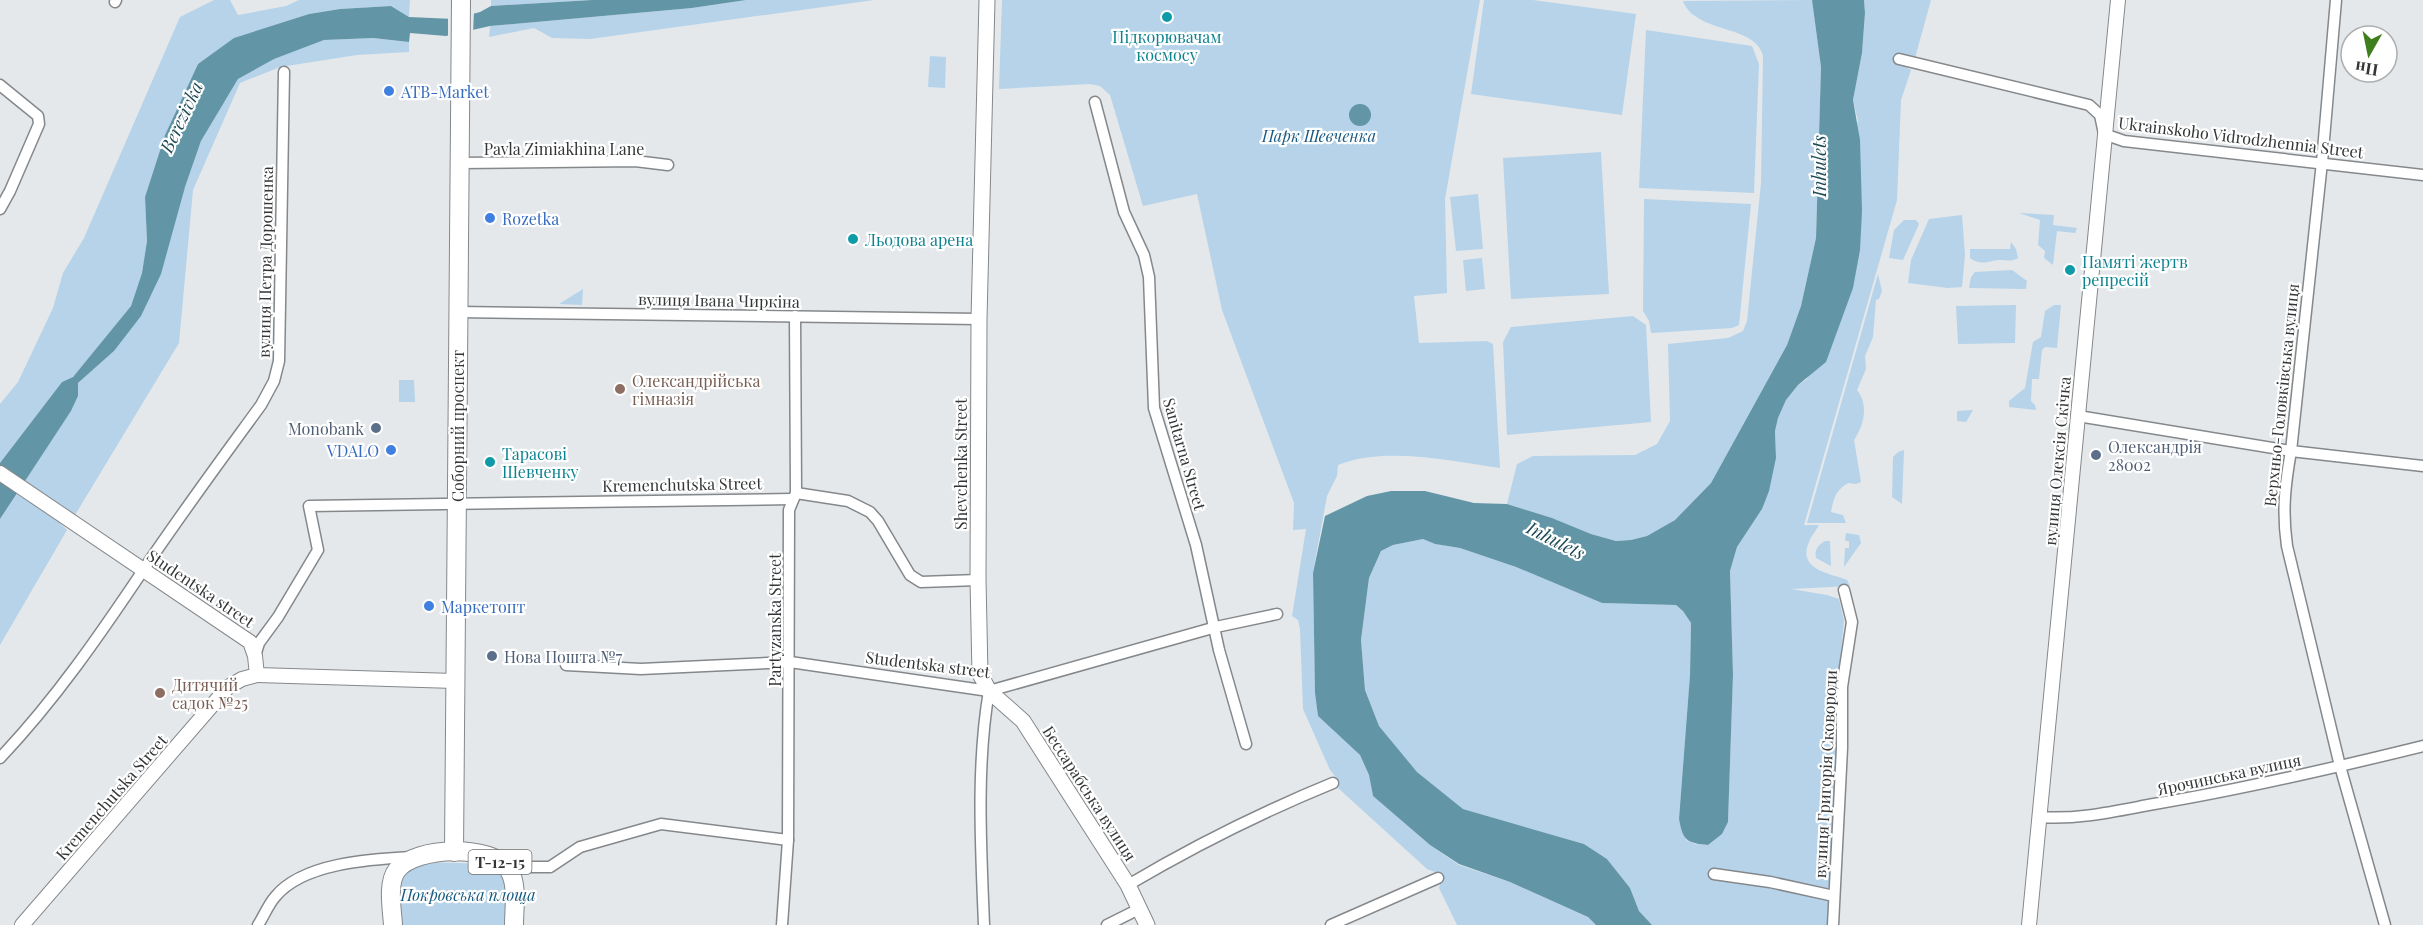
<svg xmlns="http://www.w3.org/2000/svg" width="2423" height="925" viewBox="0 0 2423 925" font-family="'Playfair Display',serif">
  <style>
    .green { fill: #b6d3e9 }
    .water { fill: #6296a7 }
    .pier { fill: #e4e8eb }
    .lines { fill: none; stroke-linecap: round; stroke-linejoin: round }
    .minor-casing { stroke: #85888b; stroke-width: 13 }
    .tertiary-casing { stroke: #85888b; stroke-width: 16 }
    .secondary-casing { stroke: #85888b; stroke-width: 17 }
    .trunk-casing { stroke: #85888b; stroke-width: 20 }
    .minor { stroke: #fff; stroke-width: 10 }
    .tertiary { stroke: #fff; stroke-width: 14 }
    .secondary { stroke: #fff; stroke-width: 15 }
    .trunk { stroke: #fff; stroke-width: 18 }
    .culture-dot { fill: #0f9aa8; stroke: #fff; stroke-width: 2 }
    .shop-dot { fill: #3f7fe0; stroke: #fff; stroke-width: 2 }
    .education-dot { fill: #8d6e63; stroke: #fff; stroke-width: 2 }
    .service-dot { fill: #5c6f8a; stroke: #fff; stroke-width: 2 }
    .labels { text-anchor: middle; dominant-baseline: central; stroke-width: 4.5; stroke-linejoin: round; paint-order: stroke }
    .shield { fill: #fff; stroke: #707272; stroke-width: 1.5 }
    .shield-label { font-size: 15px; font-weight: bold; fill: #333536 }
    .culture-label { font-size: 16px; fill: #0d838f; stroke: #fff; text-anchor: start }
    .shop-label { font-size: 16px; fill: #366cbe; stroke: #fff; text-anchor: start }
    .park-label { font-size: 16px; font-style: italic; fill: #185980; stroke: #fff }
    .street-label { font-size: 16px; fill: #333536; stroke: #fff }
    .education-label { font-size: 16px; fill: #785e54; stroke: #fff; text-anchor: start }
    .service-label { font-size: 16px; fill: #4e5e75; stroke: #fff; text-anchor: start }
    .water-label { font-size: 18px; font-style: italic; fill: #1c4a57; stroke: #fff }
  </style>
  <rect width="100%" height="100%" fill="#e4e8eb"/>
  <!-- green -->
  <g class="green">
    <polygon points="214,0 230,0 238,15 286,6 299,0 410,0 409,17 391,6 340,9 309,14 235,38 198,64 165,135 145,197 147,241 142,273 131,306 73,377 62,382 0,463 0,404 18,382 53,308 63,273 84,238 180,17"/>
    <polygon points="491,0 592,0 491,6"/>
    <polygon points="746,0 874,0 590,39 552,38 534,28 489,37 490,26 692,8"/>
    <path d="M1002 0H1480L1445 199 1447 293 1414 296 1419 343 1487 341 1493 344 1500 468C1452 461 1384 446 1338 465L1337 476 1327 496 1313 572 1315 693 1318 716 1360 755 1369 775 1373 796 1430 845 1459 865 1510 882 1588 917 1596 925H1457L1439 888 1442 878 1440 874 1427 869 1338 788 1340 782 1330 770 1303 709 1300 629 1298 620 1292 616 1306 529 1293 530 1294 503 1222 310 1197 194 1143 206 1110 95 1100 86 1090 84 999 89Z"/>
    <polygon points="1484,0 1533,0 1636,14 1622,115 1471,94"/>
    <path d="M1812 0 1821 67 1816 238 1801 306 1787 345 1711 483 1675 520 1647 536 1631 540 1616 541 1591 534 1552 518 1507 504 1517 464 1533 456 1635 455 1657 444 1670 421 1668 344 1728 338 1743 331 1747 321 1761 183 1763 56C1756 24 1695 34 1683 1Z"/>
    <path d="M1864 0H1931L1915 58 1893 55V60L1911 70 1901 100 1897 200 1804 525H1819C1816 531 1811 536 1809 542 1797 570 1829 573 1847 580L1850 586 1791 589 1827 595 1839 599 1844 621 1838 683 1839 741 1829 890 1830 925H1652L1639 911 1630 888 1607 859 1584 844 1463 809 1417 772 1379 726 1365 690 1361 640 1369 578 1381 551 1393 545 1423 539 1435 544 1460 548 1516 567 1602 603 1676 605 1683 611 1691 623 1690 675 1679 819 1686 840 1695 844 1708 845 1722 834 1728 822 1733 675 1730 571 1737 547 1762 509 1776 458 1775 431 1778 418 1786 400 1798 385 1807 379 1858 121 1853 100 1862 53 1865 13Z"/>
    <polygon points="1646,30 1752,46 1759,64 1754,193 1639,188"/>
    <polygon points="373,38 409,42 409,52 357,55 280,67 240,83 193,190 179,343 75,515 24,481 71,411 78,396 78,383 114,351 185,187 201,141 238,79 273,59 324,40"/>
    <polygon points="930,56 946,57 945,88 928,87"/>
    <polygon points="1601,152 1609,294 1511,299 1503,158"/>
    <polygon points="1478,194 1483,249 1456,251 1450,197"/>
    <polygon points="1644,199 1751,204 1739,325 1732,328 1651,333 1649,321 1643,311"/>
    <polygon points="2019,213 2054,215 2053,225 2077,228 2075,233 2057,231 2053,265 2044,258 2045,251 2038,245 2040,220"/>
    <polygon points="1962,215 1965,255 1962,287 1948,288 1908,283 1911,260 1929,219"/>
    <polygon points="1904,220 1916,220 1919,224 1903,260 1889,258 1894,230"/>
    <path d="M2011 242 2016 249 2018 258C2011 262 2007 260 1999 260 1988 261 1981 266 1970 258V249H2010Z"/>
    <polygon points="1482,258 1485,289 1466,291 1463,260"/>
    <polygon points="2012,270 2027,281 2026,289 1969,288 1971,277 1975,272"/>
    <path d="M1878 274 1882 291 1879 299 1876 300 1873 337 1865 356 1866 369 1857 390C1869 405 1864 425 1854 440L1861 482 1856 484 1848 483C1835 491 1834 498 1831 512L1843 515 1846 523H1807Z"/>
    <polygon points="583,289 582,305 559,304"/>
    <polygon points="2016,305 2015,343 1958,344 1956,306"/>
    <polygon points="2054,305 2061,305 2057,348 2045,347 2042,350 2039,379 2032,379 2031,401 2035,405 2036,410 2009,407 2009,401 2025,388 2033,342 2041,337 2045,311"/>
    <polygon points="1633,316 1646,325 1651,422 1507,435 1503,342 1511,327"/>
    <polygon points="399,380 414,380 415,402 399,402"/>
    <polygon points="1973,410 1966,422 1957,421 1957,411"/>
    <polygon points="1904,450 1902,504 1892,497 1893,457 1898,452"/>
    <polygon points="16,494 54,517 67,530 0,645 0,519"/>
    <polygon points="1846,533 1859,535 1861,543 1844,567 1845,548 1849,548 1849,541 1845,541"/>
    <path d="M1825 541H1830L1831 566 1816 558C1814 550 1818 545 1825 541Z"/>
    <polygon points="419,862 495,864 505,870 510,925 396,925 396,882"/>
  </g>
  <!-- water -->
  <g class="water">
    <polygon points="592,0 746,0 692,8 490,26 446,36 410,33 409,42 373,38 324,40 274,59 238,79 201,141 185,187 161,274 141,316 114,351 78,383 78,396 71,411 0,519 0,463 62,382 73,377 131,306 142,273 147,241 145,197 165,135 198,64 234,38 309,14 340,9 391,6 409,17 454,19 480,12 491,6"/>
    <path d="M1812 0H1864L1865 13 1862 53 1853 100 1860 140 1862 211 1860 250 1853 288 1826 362 1798 385 1786 400 1778 418 1775 431 1776 458 1769 491 1762 509 1737 547 1730 571 1733 675 1728 822 1722 834 1708 845C1686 843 1683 840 1679 819L1690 675 1691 623 1683 611 1676 605 1602 603 1516 567 1460 548 1435 544 1423 539 1393 545 1381 551 1369 578 1361 640 1365 690 1379 726 1417 772 1463 809 1584 844 1607 859 1630 888 1639 911 1652 925H1596L1588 917 1510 882 1459 864 1430 845 1373 796 1369 775 1360 755 1318 716 1315 693 1313 573 1325 516 1367 496 1391 491H1425L1474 503 1507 504 1552 518 1591 534 1616 541 1631 540 1647 536 1675 520 1711 483 1787 345 1801 306 1816 238 1821 67Z"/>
    <circle cx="1360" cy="115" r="11"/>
  </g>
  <!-- pier -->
  <polygon class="pier" points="474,11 473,34 448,39 448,16"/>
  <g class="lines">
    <!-- minor casing -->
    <g class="minor-casing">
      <g id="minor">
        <path d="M2336 0 2322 162 2291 451C2285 485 2282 511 2287 546L2340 766 2385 925"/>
        <polyline points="115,2 116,0"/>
        <polyline points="1899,59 2089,105 2100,115 2104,134 2124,141 2423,175"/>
        <polyline points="0,85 38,116 39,124 10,191 0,209"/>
        <polyline points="1095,102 1124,212 1144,255 1149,277 1154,408 1196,545 1219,650 1246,744"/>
        <polyline points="459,163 635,161 668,165"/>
        <polyline points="458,312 979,319"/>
        <polyline points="2078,416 2291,451 2423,466"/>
        <polyline points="796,493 848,501 870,512 878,521 910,575 921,582 978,580"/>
        <polyline points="255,656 259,643 278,617 318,550 309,506 793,499"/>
        <polyline points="566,665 641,669 790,662 989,691 1216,627 1277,614"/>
        <path d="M0 758C55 700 99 636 144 569 181 514 221 460 261 405L274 381 279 361 284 72"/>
        <path d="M2040 817C2078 820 2116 811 2154 804 2244 789 2334 768 2423 746"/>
        <polyline points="507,867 550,867 580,847 661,824 788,840"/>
        <polyline points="1714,874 1770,882 1834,896"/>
        <path d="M1128 885C1194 846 1262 812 1333 783"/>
        <path d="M258 925C264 916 268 905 275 897 302 863 371 859 411 857"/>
        <polyline points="782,925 788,840 789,510 796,493 795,316"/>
        <path d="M984 925C981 848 976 766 989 691"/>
        <polyline points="1107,925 1139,909"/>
        <polyline points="1331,925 1438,878"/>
        <polyline points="1833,925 1842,748 1842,687 1852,622 1844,590"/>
      </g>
    </g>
    <!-- tertiary casing -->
    <g class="tertiary-casing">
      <g id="tertiary">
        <polyline points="0,473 250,642 255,656 257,675 455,681"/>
        <polyline points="22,925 228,687 242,679 257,675"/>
        <polyline points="2029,925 2118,0"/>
      </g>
    </g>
    <!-- secondary casing -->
    <g class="secondary-casing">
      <polyline id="secondary" points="987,0 979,319 978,580 980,674 989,691 1023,721 1128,885 1147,925"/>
    </g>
    <!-- trunk casing -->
    <g class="trunk-casing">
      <g id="trunk">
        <polyline points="454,852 461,0"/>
        <path d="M393 925C392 909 387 883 397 870 415 846 493 844 509 870 518 885 514 908 514 925"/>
      </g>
    </g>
    <!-- minor -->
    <use href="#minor" class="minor"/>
    <!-- tertiary -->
    <use href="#tertiary" class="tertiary"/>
    <!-- secondary -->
    <use href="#secondary" class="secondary"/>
    <!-- trunk -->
    <use href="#trunk" class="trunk"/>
  </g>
  <!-- markers -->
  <g class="culture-dot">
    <circle cx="1167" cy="17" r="6"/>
    <circle cx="853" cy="239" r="6"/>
    <circle cx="2070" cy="270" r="6"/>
    <circle cx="490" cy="462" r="6"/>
  </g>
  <g class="shop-dot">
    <circle cx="389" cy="91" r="6"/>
    <circle cx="490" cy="218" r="6"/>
    <circle cx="391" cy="450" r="6"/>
    <circle cx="429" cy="606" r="6"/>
  </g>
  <g class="education-dot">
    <circle cx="620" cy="389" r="6"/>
    <circle cx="160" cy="693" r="6"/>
  </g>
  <g class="service-dot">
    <circle cx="376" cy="428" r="6"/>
    <circle cx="2096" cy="455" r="6"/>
    <circle cx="492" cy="656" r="6"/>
  </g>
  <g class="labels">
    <!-- shield labels -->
    <rect class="shield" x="468.5" y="850" width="63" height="24" rx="4.5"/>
    <g class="shield-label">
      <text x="500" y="862">Т-12-15</text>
    </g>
    <!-- culture labels -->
    <g class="culture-label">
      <text x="1167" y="36" text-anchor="middle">Підкорювачам<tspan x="1167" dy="18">космосу</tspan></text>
      <text x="865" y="239">Льодова арена</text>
      <text x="2082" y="261">Памяті жертв<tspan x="2082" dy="18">репресій</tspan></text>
      <text x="502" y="453">Тарасові<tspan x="502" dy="18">Шевченку</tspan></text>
    </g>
    <!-- shop labels -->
    <g class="shop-label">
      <text x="401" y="91">ATB-Market</text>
      <text x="502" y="218">Rozetka</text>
      <text x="379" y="450" text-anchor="end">VDALO</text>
      <text x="441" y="606">Маркетопт</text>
    </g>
    <!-- park labels -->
    <g class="park-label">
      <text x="1319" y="135">Парк Шевченка</text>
      <text x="468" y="894">Покровська площа</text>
    </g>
    <!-- street labels -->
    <g class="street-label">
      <text transform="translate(2241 137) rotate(7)">Ukrainskoho Vidrodzhennia Street</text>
      <text x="564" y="148">Pavla Zimiakhina Lane</text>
      <text transform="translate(265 262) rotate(-89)">вулиця Петра Дорошенка</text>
      <text transform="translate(719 300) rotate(1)">вулиця Івана Чиркіна</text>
      <text transform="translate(2281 395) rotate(-84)">Верхньо-Головківська вулиця</text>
      <text transform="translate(457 426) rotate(-90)">Соборний проспект</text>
      <text transform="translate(1185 454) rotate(74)">Sanitarna Street</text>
      <text transform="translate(2057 461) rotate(-85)">вулиця Олексія Скічка</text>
      <text transform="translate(960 464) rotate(-90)">Shevchenka Street</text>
      <text transform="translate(682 484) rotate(-1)">Kremenchutska Street</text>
      <text transform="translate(201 588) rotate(34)">Studentska street</text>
      <text transform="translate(774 620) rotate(-90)">Partyzanska Street</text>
      <text transform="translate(928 664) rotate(7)">Studentska street</text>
      <text transform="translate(1825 774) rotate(-87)">вулиця Григорія Сковороди</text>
      <text transform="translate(2229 774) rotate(-12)">Ярочинська вулиця</text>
      <text transform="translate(1090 793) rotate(57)">Бессарабська вулиця</text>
      <text transform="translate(111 797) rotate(-49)">Kremenchutska Street</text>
    </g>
    <!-- education labels -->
    <g class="education-label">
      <text x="632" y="380">Олександрійська<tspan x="632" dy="18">гімназія</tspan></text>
      <text x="172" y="684">Дитячий<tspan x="172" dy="18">садок №25</tspan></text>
    </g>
    <!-- service labels -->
    <g class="service-label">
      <text x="364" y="428" text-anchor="end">Monobank</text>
      <text x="2108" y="446">Олександрія<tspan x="2108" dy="18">28002</tspan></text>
      <text x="504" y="656">Нова Пошта №7</text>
    </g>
    <!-- water labels -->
    <g class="water-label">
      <text transform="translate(181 117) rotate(-65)">Berezivka</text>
      <text transform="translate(1819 166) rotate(-90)">Inhulets</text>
      <text transform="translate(1556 540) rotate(27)">Inhulets</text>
    </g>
  </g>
  <!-- north arrow -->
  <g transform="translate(2369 54) rotate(189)"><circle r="28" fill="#ffffff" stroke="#adaeaf" stroke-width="1.5"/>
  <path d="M0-4.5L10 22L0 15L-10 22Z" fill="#3f7e1c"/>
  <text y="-9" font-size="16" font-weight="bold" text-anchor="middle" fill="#333536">Пн</text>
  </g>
</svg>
